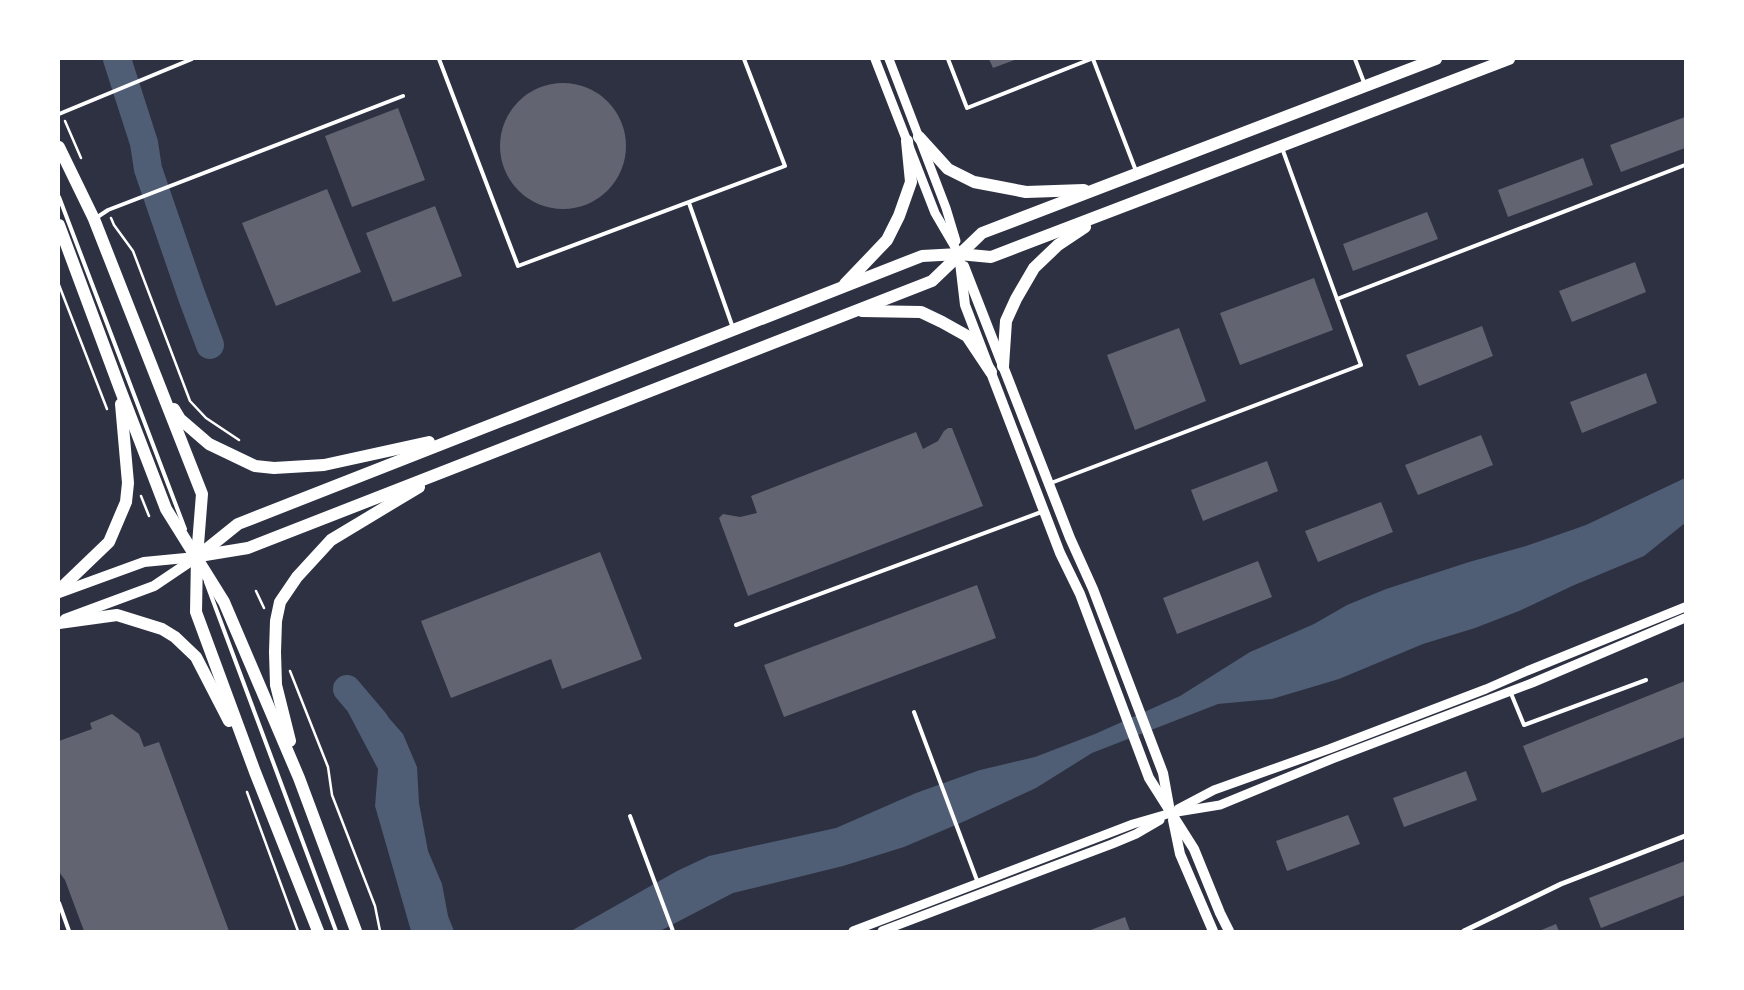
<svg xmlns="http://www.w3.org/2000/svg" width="1744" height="990" viewBox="0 0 1744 990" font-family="Jost,sans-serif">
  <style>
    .water { fill: #4f5d75 }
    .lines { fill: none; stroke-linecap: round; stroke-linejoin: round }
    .river { stroke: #4f5d75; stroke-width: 28 }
    .building { fill: #626471 }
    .path { stroke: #fff; stroke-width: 2.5 }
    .service { stroke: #fff; stroke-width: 4 }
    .minor { stroke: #fff; stroke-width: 5 }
    .tertiary { stroke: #fff; stroke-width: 9 }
    .secondary { stroke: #fff; stroke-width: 10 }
    .primary { stroke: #fff; stroke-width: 12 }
  </style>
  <rect width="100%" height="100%" fill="#2d3142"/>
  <!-- water -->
  <g class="water">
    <polygon points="1685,478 1685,523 1644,556 1572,586 1519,611 1475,628 1423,644 1339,679 1272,699 1218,704 1092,753 1036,788 965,821 904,847 843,866 733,893 660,931 571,931 677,871 709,856 836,828 916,793 980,770 1035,757 1095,734 1180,696 1250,652 1314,624 1347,605 1386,589 1469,562 1526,546 1586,525"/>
    <polygon points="350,693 365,696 374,701 403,734 417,767 419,803 428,851 442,884 448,916 454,931 411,931 375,806 378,769 348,712"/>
  </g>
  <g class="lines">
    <!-- river -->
    <g class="river">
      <polyline points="117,59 144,143 148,169 191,294 210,345"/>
      <polyline points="347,689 375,722"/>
    </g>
  </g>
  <!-- building -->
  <g class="building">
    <polygon points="989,59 1017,59 993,68"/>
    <circle cx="563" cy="146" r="63"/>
    <polygon points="398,108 425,180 352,207 325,136"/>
    <polygon points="1685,117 1685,148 1621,172 1610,145"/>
    <polygon points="1583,158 1593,185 1508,217 1498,190"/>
    <polygon points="327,189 361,272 276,306 242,223"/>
    <polygon points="435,206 462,276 393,302 366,233"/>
    <polygon points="1427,212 1438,239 1353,271 1343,244"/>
    <polygon points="1635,262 1646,292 1572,322 1559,291"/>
    <polygon points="1314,278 1333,330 1240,365 1220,313"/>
    <polygon points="1482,326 1493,356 1419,386 1406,355"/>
    <polygon points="1179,328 1206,401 1135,430 1107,355"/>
    <polygon points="1646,373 1657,403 1582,433 1570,402"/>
    <polygon points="948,428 952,428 983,506 748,596 719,518 723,514 740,517 757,513 751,496 916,432 923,449 938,441 944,431"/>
    <polygon points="1481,435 1493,465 1418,495 1405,465"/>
    <polygon points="1267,461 1278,491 1203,521 1191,490"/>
    <polygon points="1381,502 1393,532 1318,562 1305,531"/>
    <polygon points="600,552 642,659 562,689 551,659 451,698 421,621"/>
    <polygon points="1258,561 1272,597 1177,634 1163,598"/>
    <polygon points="977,585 996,638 784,717 764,665"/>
    <polygon points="1685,681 1685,737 1542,793 1523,746"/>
    <polygon points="112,714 139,734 144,747 159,742 229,931 84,931 65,880 59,872 59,741 92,729 90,723"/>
    <polygon points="1466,771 1477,800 1404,827 1393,798"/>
    <polygon points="1348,815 1360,844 1287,871 1276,841"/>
    <polygon points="1685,861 1685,895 1601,928 1589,898"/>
    <polygon points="1125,917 1130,931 1088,931"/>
    <polygon points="1556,924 1559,931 1539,931"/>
  </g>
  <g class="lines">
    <!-- path -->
    <g class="path">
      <polyline points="65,121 81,158"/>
      <polyline points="111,218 114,225 133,251 190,401 206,418 239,440"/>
      <polyline points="59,285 107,409"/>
      <polyline points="141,496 149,516"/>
      <polyline points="256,591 264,608"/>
      <polyline points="290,671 328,767 332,795 375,906 380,931"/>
      <polyline points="247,792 298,931"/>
    </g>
    <!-- service -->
    <g class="service">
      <polyline points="439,59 518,266 785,166 744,59"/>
      <polyline points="948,59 967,108 1091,59"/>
      <polyline points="1093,59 1136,171"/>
      <polyline points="1355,59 1365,85"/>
      <polyline points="59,114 192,59"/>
      <polyline points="59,197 185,529"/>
      <polyline points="689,203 733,328"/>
      <polyline points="96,218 108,210 403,96"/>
      <polyline points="1337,299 1685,165"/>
      <polyline points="1051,483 1361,365 1282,148"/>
      <polyline points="206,582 336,931"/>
      <polyline points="736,625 1044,511"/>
      <polyline points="1510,691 1524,725 1646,680"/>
      <polyline points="914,712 978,883"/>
      <polyline points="630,816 673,931"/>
      <polyline points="59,903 69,931"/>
    </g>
    <!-- minor -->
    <polyline class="minor" points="1464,931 1561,884 1685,836"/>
    <!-- tertiary -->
    <g class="tertiary">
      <polyline points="875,59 935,213 959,254"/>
      <polyline points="889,59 946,208 956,241"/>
      <polyline points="1178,809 1214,790 1329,749 1486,689 1527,671 1685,607"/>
      <polyline points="853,931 1133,824 1171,813 1220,805 1332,759 1532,683 1685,618"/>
      <polyline points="882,931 1112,844 1136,834 1160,820"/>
    </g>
    <!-- secondary -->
    <g class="secondary">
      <polyline points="959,254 965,305 1060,553 1080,594 1149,778 1194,849 1220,913 1229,931"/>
      <polyline points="964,266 1070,538 1093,589 1163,773 1169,806"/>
      <polyline points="59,593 144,562 196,557"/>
      <polyline points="65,619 154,586 197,557"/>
      <polyline points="1173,820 1180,854 1213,931"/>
    </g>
    <!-- primary -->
    <g class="primary">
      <polyline points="919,137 948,169 974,182 1026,192 1084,190"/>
      <polyline points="59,147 94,219 202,494 197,557 196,612 255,772 318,931"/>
      <polyline points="59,225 120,389 166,509 224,602 299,778 356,931"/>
      <polyline points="845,284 887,240 899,216 911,182 907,141"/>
      <polyline points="862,311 921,312 942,322 967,336 991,372"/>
      <polyline points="1003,366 1006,321 1016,299 1034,268 1058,245 1085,227"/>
      <polyline points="174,409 180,419 209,444 255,466 274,468 324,465 429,442"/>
      <polyline points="199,556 248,548 932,281 982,233 1436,59"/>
      <polyline points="197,557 238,524 922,256 959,254 991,257 1509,59"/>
      <polyline points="59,590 109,542 126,502 128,483 121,404"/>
      <polyline points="59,623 117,615 162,629 175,637 196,657 229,721"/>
      <polyline points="290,741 276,685 275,652 276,621 280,602 297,577 331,540 419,487"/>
    </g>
  </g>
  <!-- border -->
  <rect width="1744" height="990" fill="none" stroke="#ffffff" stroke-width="120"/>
</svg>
